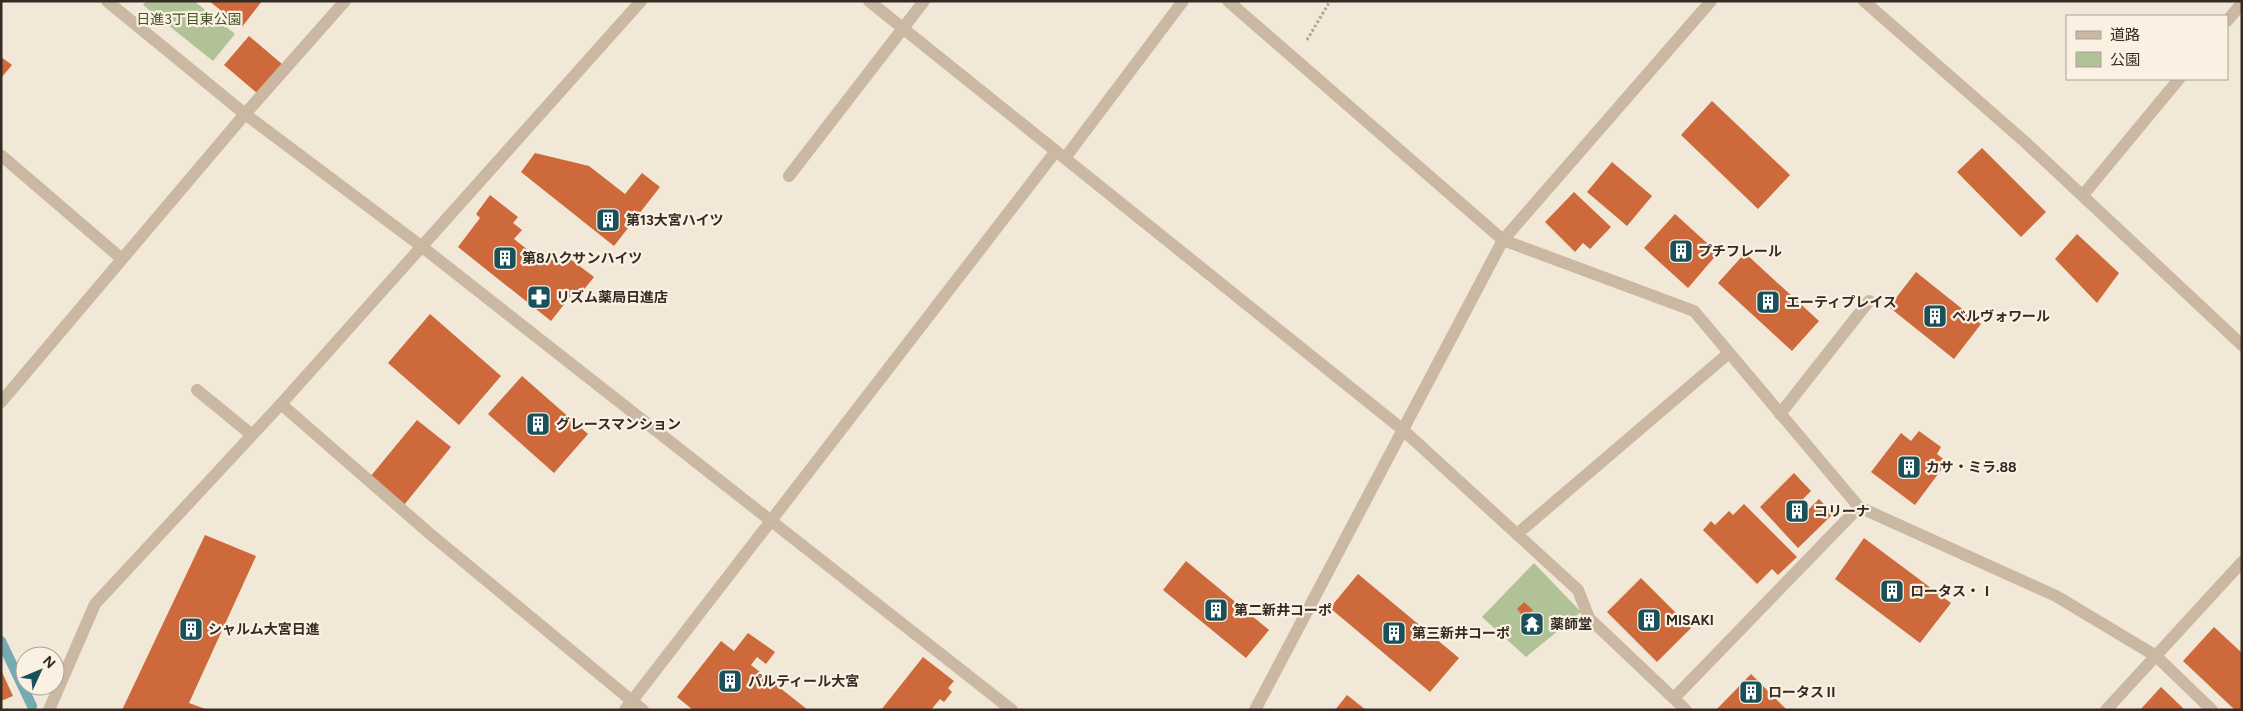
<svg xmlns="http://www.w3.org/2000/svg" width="2243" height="711" viewBox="0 0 2243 711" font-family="Figtree,'Noto Sans JP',sans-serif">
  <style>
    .green { fill: #b0c296 }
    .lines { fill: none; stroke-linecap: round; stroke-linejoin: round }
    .stream { stroke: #74aab1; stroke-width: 10 }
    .building { fill: #cd693a }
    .path { stroke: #b7a28d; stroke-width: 3; stroke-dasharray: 2.5 2.5; stroke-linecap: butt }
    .lane { stroke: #cbb8a2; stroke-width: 12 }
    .street { stroke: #cbb8a2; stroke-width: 12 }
    .labels { text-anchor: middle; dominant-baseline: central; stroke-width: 4.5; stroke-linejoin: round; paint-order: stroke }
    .park-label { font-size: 14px; fill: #415528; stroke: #faf1e3 }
    .poi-label { font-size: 14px; font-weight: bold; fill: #352b25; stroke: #faf1e3; text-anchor: start }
  </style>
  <rect width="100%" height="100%" fill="#f2e8d7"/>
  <!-- green -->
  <g class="green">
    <polygon points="146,1 194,1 235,34 213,61 143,5"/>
    <polygon points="1534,563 1581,612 1526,657 1482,617"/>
  </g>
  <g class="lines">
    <!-- stream -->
    <polyline class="stream" points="1,641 32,706"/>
  </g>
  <!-- building -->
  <g class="building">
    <polygon points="209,1 262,1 242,27"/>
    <polygon points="249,36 282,64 257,93 224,65"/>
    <polygon points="1,57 12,65 1,78"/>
    <polygon points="1712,101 1790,175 1758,209 1681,135"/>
    <polygon points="1982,148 2046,212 2021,237 1957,172"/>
    <polygon points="535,153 589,166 625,194 642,173 660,187 614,246 521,172"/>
    <polygon points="1612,162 1652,196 1627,226 1587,192"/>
    <polygon points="1574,192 1611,227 1590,249 1583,243 1575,252 1545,222"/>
    <polygon points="490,195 518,217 513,223 522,230 514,239 547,265 555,255 561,260 565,255 594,277 578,297 573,293 551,321 458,247 480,218 476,214"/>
    <polygon points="1675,214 1718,253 1688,288 1644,248"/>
    <polygon points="2077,234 2119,273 2097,303 2055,259"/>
    <polygon points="1745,253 1819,321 1792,351 1718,283"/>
    <polygon points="1916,272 1981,324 1954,359 1889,307"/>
    <polygon points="430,314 501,376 459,425 388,363"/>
    <polygon points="522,376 588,434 554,473 488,414"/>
    <polygon points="417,420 451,447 404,505 370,477"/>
    <polygon points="1919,431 1941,447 1937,454 1947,462 1915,505 1871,472 1901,433 1911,441"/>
    <polygon points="1794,473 1811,491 1801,501 1809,509 1819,499 1833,514 1798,548 1760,507"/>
    <polygon points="1744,504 1797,557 1778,575 1772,569 1757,584 1703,530 1711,521 1715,525 1729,511 1733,515"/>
    <polygon points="205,535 256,556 189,703 208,710 122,710"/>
    <polygon points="1864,538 1951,603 1920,643 1835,579"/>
    <polygon points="1186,561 1269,630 1246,658 1163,590"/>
    <polygon points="1358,574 1459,658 1430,692 1330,608"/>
    <polygon points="1641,578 1691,628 1657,662 1607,612"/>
    <polygon points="1524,602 1533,610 1525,618 1517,609"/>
    <polygon points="2214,627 2242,653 2242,710 2235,710 2183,661"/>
    <polygon points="748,633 775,652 766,664 757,657 751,665 808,710 693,710 677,697 721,641 734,651"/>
    <polygon points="923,657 954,681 948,688 952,692 944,702 940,699 931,710 881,710"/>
    <polygon points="1,670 13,696 1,701"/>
    <polygon points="1751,674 1787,710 1716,710"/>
    <polygon points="2161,687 2185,710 2140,710"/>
    <polygon points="1347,695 1366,710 1335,710"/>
  </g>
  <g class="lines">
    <!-- path -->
    <polyline class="path" points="1307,40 1330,1"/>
    <!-- lane -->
    <g class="lane">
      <polyline points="2,156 122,259"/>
      <polyline points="789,176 924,1"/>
      <polyline points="1780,414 1869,301"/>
      <polyline points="1517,534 1729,353"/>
    </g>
    <!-- street -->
    <g class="street">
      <polyline points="107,1 245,114 421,246 1012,710"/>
      <polyline points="869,1 1402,429 1578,590 1589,618 1686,710"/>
      <polyline points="1228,1 1503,240 1694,311 1859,507 2056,596 2156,656 2212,710"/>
      <polyline points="1864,1 2025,142 2242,345"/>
      <polyline points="2227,21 2242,3"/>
      <polyline points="1065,158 1183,1"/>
      <polyline points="2083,195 2179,79"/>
      <polyline points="197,390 252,435"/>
      <polyline points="1,402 245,114 345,1"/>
      <polyline points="281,404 429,533 643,710"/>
      <polyline points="1674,698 1859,507"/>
      <polyline points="49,710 95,604 281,404 641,1"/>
      <polyline points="625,710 1056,151"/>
      <polyline points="1255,710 1503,240 1711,1"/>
      <polyline points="2106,710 2242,562"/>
    </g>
  </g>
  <!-- icons -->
  <defs>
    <g id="building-square" transform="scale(1.25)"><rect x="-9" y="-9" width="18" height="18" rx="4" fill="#195059" stroke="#faf1e3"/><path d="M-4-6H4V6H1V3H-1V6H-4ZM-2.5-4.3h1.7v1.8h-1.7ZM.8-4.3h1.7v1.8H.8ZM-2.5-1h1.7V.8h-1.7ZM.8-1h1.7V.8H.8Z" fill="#fff"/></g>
    <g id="pharmacy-square" transform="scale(1.25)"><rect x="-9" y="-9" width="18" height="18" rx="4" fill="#195059" stroke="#faf1e3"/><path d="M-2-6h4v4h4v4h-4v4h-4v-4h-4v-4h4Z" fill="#fff"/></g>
    <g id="temple-square" transform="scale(1.25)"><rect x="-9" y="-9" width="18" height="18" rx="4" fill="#195059" stroke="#faf1e3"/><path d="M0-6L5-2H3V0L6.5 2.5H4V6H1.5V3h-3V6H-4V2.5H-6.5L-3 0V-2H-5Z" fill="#fff"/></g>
  </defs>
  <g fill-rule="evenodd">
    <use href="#building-square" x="608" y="220"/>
    <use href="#building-square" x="1681" y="251"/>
    <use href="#building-square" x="505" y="258"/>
    <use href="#pharmacy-square" x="539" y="297"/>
    <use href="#building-square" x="1768" y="302"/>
    <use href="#building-square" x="1935" y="316"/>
    <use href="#building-square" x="538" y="424"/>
    <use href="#building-square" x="1909" y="467"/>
    <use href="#building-square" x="1797" y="511"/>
    <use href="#building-square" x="1892" y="591"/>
    <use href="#building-square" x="1216" y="610"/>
    <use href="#building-square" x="1649" y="620"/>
    <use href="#temple-square" x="1532" y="624"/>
    <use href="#building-square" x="191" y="629"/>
    <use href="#building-square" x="1394" y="633"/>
    <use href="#building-square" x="730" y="681"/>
    <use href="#building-square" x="1751" y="692"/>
  </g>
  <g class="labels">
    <!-- park labels -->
    <g class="park-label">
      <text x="189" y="19">日進3丁目東公園</text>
    </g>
    <!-- poi labels -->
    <g class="poi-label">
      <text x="626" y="220">第13大宮ハイツ</text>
      <text x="1698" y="251">プチフレール</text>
      <text x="522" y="258">第8ハクサンハイツ</text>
      <text x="556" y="297">リズム薬局日進店</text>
      <text x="1786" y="302">エーティプレイス</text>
      <text x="1952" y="316">ベルヴォワール</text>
      <text x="556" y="424">グレースマンション</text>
      <text x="1926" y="467">カサ・ミラ.88</text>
      <text x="1814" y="511">コリーナ</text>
      <text x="1910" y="591">ロータス・Ⅰ</text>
      <text x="1234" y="610">第二新井コーポ</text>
      <text x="1666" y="620">MISAKI</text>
      <text x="1550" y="624">薬師堂</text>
      <text x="208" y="629">シャルム大宮日進</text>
      <text x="1412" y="633">第三新井コーポ</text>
      <text x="748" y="681">パルティール大宮</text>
      <text x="1768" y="692">ロータスⅡ</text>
    </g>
  </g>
  <!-- border -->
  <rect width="2243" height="711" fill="none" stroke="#352b25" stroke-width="5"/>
  <!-- legend -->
  <rect x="2066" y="15" width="162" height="65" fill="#faf1e3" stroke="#aba297"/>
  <rect x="2076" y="31" width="25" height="8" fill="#cbb8a2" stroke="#aba297"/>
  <text x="2110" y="40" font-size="15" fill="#352b25">道路</text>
  <rect x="2076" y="52" width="25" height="15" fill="#b0c296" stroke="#aba297"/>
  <text x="2110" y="65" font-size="15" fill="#352b25">公園</text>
  <!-- north arrow -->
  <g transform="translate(40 671) rotate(46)"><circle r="24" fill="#faf1e3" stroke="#aba297"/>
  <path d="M0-4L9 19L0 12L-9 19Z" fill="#195059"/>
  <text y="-8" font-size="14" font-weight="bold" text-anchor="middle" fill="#352b25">N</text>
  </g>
</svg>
